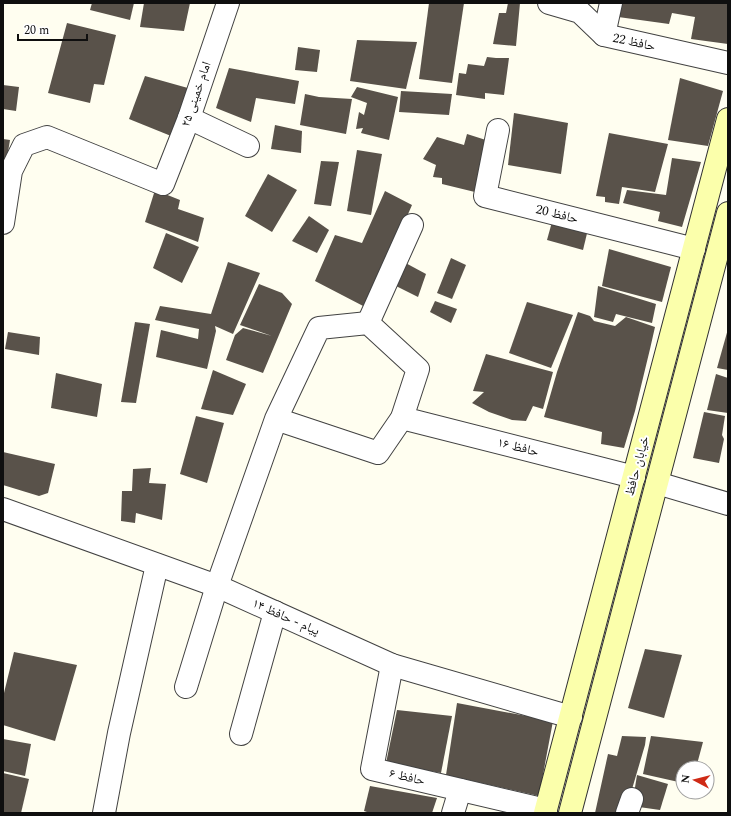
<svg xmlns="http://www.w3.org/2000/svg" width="731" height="816" viewBox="0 0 731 816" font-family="Spectral,'Noto Naskh Arabic',serif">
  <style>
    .building { fill: #59524a }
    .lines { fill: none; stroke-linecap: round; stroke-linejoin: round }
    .minor-casing { stroke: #424242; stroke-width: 24 }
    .tertiary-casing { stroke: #424242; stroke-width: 24 }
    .secondary-casing { stroke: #313131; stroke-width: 24 }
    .minor { stroke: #fff; stroke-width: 22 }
    .tertiary { stroke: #fff; stroke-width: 22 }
    .secondary { stroke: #fbffab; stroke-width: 22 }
    .labels { text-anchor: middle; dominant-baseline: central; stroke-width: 4; stroke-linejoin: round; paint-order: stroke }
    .street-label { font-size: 13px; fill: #0f0f0f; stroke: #fff }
  </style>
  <rect width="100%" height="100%" fill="#fffef0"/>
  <!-- building -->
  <g class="building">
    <polygon points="92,3 134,3 130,20 90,10"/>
    <polygon points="144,3 190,3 184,31 140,27"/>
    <polygon points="429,3 464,3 452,83 419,79"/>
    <polygon points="508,3 520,3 516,46 493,44 499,13 506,13"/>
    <polygon points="615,3 728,3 728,44 691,39 695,17 672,13 669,24 611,16"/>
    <polygon points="67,23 116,35 104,85 94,84 90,103 48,93"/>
    <polygon points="357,40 417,42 406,89 350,81"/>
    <polygon points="298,47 320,50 317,72 295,70"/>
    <polygon points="487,57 496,58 509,58 504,95 485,93 485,99 456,95 459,73 466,74 468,64 484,66"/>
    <polygon points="229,68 299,81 295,104 256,98 251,122 216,108"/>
    <polygon points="145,76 195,90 176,138 129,119"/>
    <polygon points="680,78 723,91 708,146 668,140"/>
    <polygon points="3,85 19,87 16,111 3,109"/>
    <polygon points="357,87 398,97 389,140 361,133 363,128 356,129 359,112 364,115 367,103 351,97"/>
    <polygon points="401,91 452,94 449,115 399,112"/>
    <polygon points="305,94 319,97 352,99 346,134 300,125"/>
    <polygon points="514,113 568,123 561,174 508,165"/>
    <polygon points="275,125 302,131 301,153 271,149"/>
    <polygon points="609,133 668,144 655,192 622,187 619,204 605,202 605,197 596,196"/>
    <polygon points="467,134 489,141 479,193 442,184 442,178 433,177 436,165 423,159 437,137 464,145"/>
    <polygon points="3,139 10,140 5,170 3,170"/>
    <polygon points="357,150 382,154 371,215 347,211"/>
    <polygon points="672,158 701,162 682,227 658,221 660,212 623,203 627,190 666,195"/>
    <polygon points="321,161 339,162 331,206 314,204"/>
    <polygon points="268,174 297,190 272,232 245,216"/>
    <polygon points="155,190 180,200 178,209 204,218 198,242 145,222"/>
    <polygon points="385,191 412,205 367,308 315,281 335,235 362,243"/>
    <polygon points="555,211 590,221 583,250 547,240"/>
    <polygon points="309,216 329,230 317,253 292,241"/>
    <polygon points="166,233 199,247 182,283 153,268"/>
    <polygon points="609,249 671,267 662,302 602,286"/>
    <polygon points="451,258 466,265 452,299 437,293"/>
    <polygon points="400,260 426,274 418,297 390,283"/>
    <polygon points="228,262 260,273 233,334 215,326 216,331 207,369 156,357 161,330 198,339 199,329 155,320 160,306 211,314"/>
    <polygon points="259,284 282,293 292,304 263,373 226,360 235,335 243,328 272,336 240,325"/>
    <polygon points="598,286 656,304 652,323 616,314 613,322 594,317"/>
    <polygon points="435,301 457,309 451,323 430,312"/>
    <polygon points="527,302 573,315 551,368 509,353"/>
    <polygon points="578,312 590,316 594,321 615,326 626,317 655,327 650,349 635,411 624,448 601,444 602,432 544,417 557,372"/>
    <polygon points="135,322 150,324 136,403 121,402"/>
    <polygon points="728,329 728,370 717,368"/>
    <polygon points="8,332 40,337 39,355 5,349"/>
    <polygon points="486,354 553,372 543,409 533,406 526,421 512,420 489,412 472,403 484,392 473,391"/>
    <polygon points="213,370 246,384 233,415 201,409"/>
    <polygon points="56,373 102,384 97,417 51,408"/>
    <polygon points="716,374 728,378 728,413 707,410"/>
    <polygon points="704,412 725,416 722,435 724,439 719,463 693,458"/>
    <polygon points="196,416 224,423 207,483 180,474"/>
    <polygon points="3,452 55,464 48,493 39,496 3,485"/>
    <polygon points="151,468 149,483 166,484 162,520 136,513 135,523 121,521 122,491 132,491 133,469"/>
    <polygon points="645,649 682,655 664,718 628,708"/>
    <polygon points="14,652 77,665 55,741 3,725 3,697"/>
    <polygon points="457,703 553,721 539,796 446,775"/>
    <polygon points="397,710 452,716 441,773 386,763"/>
    <polygon points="622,736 646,737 645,745 625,813 595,813 608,754 617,756"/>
    <polygon points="651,736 703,742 696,768 683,768 683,783 643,774"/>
    <polygon points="3,739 31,744 25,776 3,771"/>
    <polygon points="3,773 29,779 21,813 3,813"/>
    <polygon points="637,775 668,784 660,810 632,806"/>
    <polygon points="370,786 437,798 432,813 370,813 364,811"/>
  </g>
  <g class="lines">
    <!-- minor casing -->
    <g class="minor-casing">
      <g id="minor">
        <polyline points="549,3 580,12 604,35 728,63"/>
        <polyline points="604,35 611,3"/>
        <polyline points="189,118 248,146"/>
        <polyline points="498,130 485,196 694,249"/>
        <polyline points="3,223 11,171 24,145 47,137 163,184 189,118 228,3"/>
        <polyline points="368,323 412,225"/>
        <polyline points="402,418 634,477"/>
        <polyline points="657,483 728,504"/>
        <polyline points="392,665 372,769 546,810"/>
        <polyline points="186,687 217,586 276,419 319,328 368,323 418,369 402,418 378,453 276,419"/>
        <polyline points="241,734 275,612"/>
        <polyline points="104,813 119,733 157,565"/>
        <polyline points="453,813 460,790"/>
        <polyline points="627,813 632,799"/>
      </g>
    </g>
    <!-- tertiary casing -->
    <g class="tertiary-casing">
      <polyline id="tertiary" points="3,509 217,586 392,665 571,717"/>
    </g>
    <!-- secondary casing -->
    <g class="secondary-casing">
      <g id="secondary">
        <polyline points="545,813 728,119"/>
        <polyline points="570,813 728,213"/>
      </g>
    </g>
    <!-- minor -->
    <use href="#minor" class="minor"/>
    <!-- tertiary -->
    <use href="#tertiary" class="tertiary"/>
    <!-- secondary -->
    <use href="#secondary" class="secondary"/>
  </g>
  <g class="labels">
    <!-- street labels -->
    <g class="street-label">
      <text transform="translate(634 42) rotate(12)">حافظ 22</text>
      <text transform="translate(196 94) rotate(-71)">امام خمینی ۲۵</text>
      <text transform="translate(557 214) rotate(14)">حافظ 20</text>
      <text transform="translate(518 447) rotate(14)">حافظ ۱۶</text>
      <text transform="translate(637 466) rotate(-75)">خیابان حافظ</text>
      <text transform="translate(286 617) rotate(24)">پیام - حافظ ۱۴</text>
      <text transform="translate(407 777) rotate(13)">حافظ ۶</text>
    </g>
  </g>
  <!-- border -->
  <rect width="731" height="816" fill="none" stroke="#0f0f0f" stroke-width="8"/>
  <!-- north arrow -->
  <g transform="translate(695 780) rotate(277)"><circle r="19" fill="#ffffff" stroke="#9f9f9f"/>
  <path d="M0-3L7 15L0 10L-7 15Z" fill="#cf2a16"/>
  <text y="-6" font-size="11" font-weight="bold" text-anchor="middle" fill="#0f0f0f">N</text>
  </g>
  <!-- scale -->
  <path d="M18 34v6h69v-6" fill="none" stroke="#0f0f0f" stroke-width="2"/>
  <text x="24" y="34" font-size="12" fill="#0f0f0f" stroke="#ffffff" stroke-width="3" paint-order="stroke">20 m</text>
</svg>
